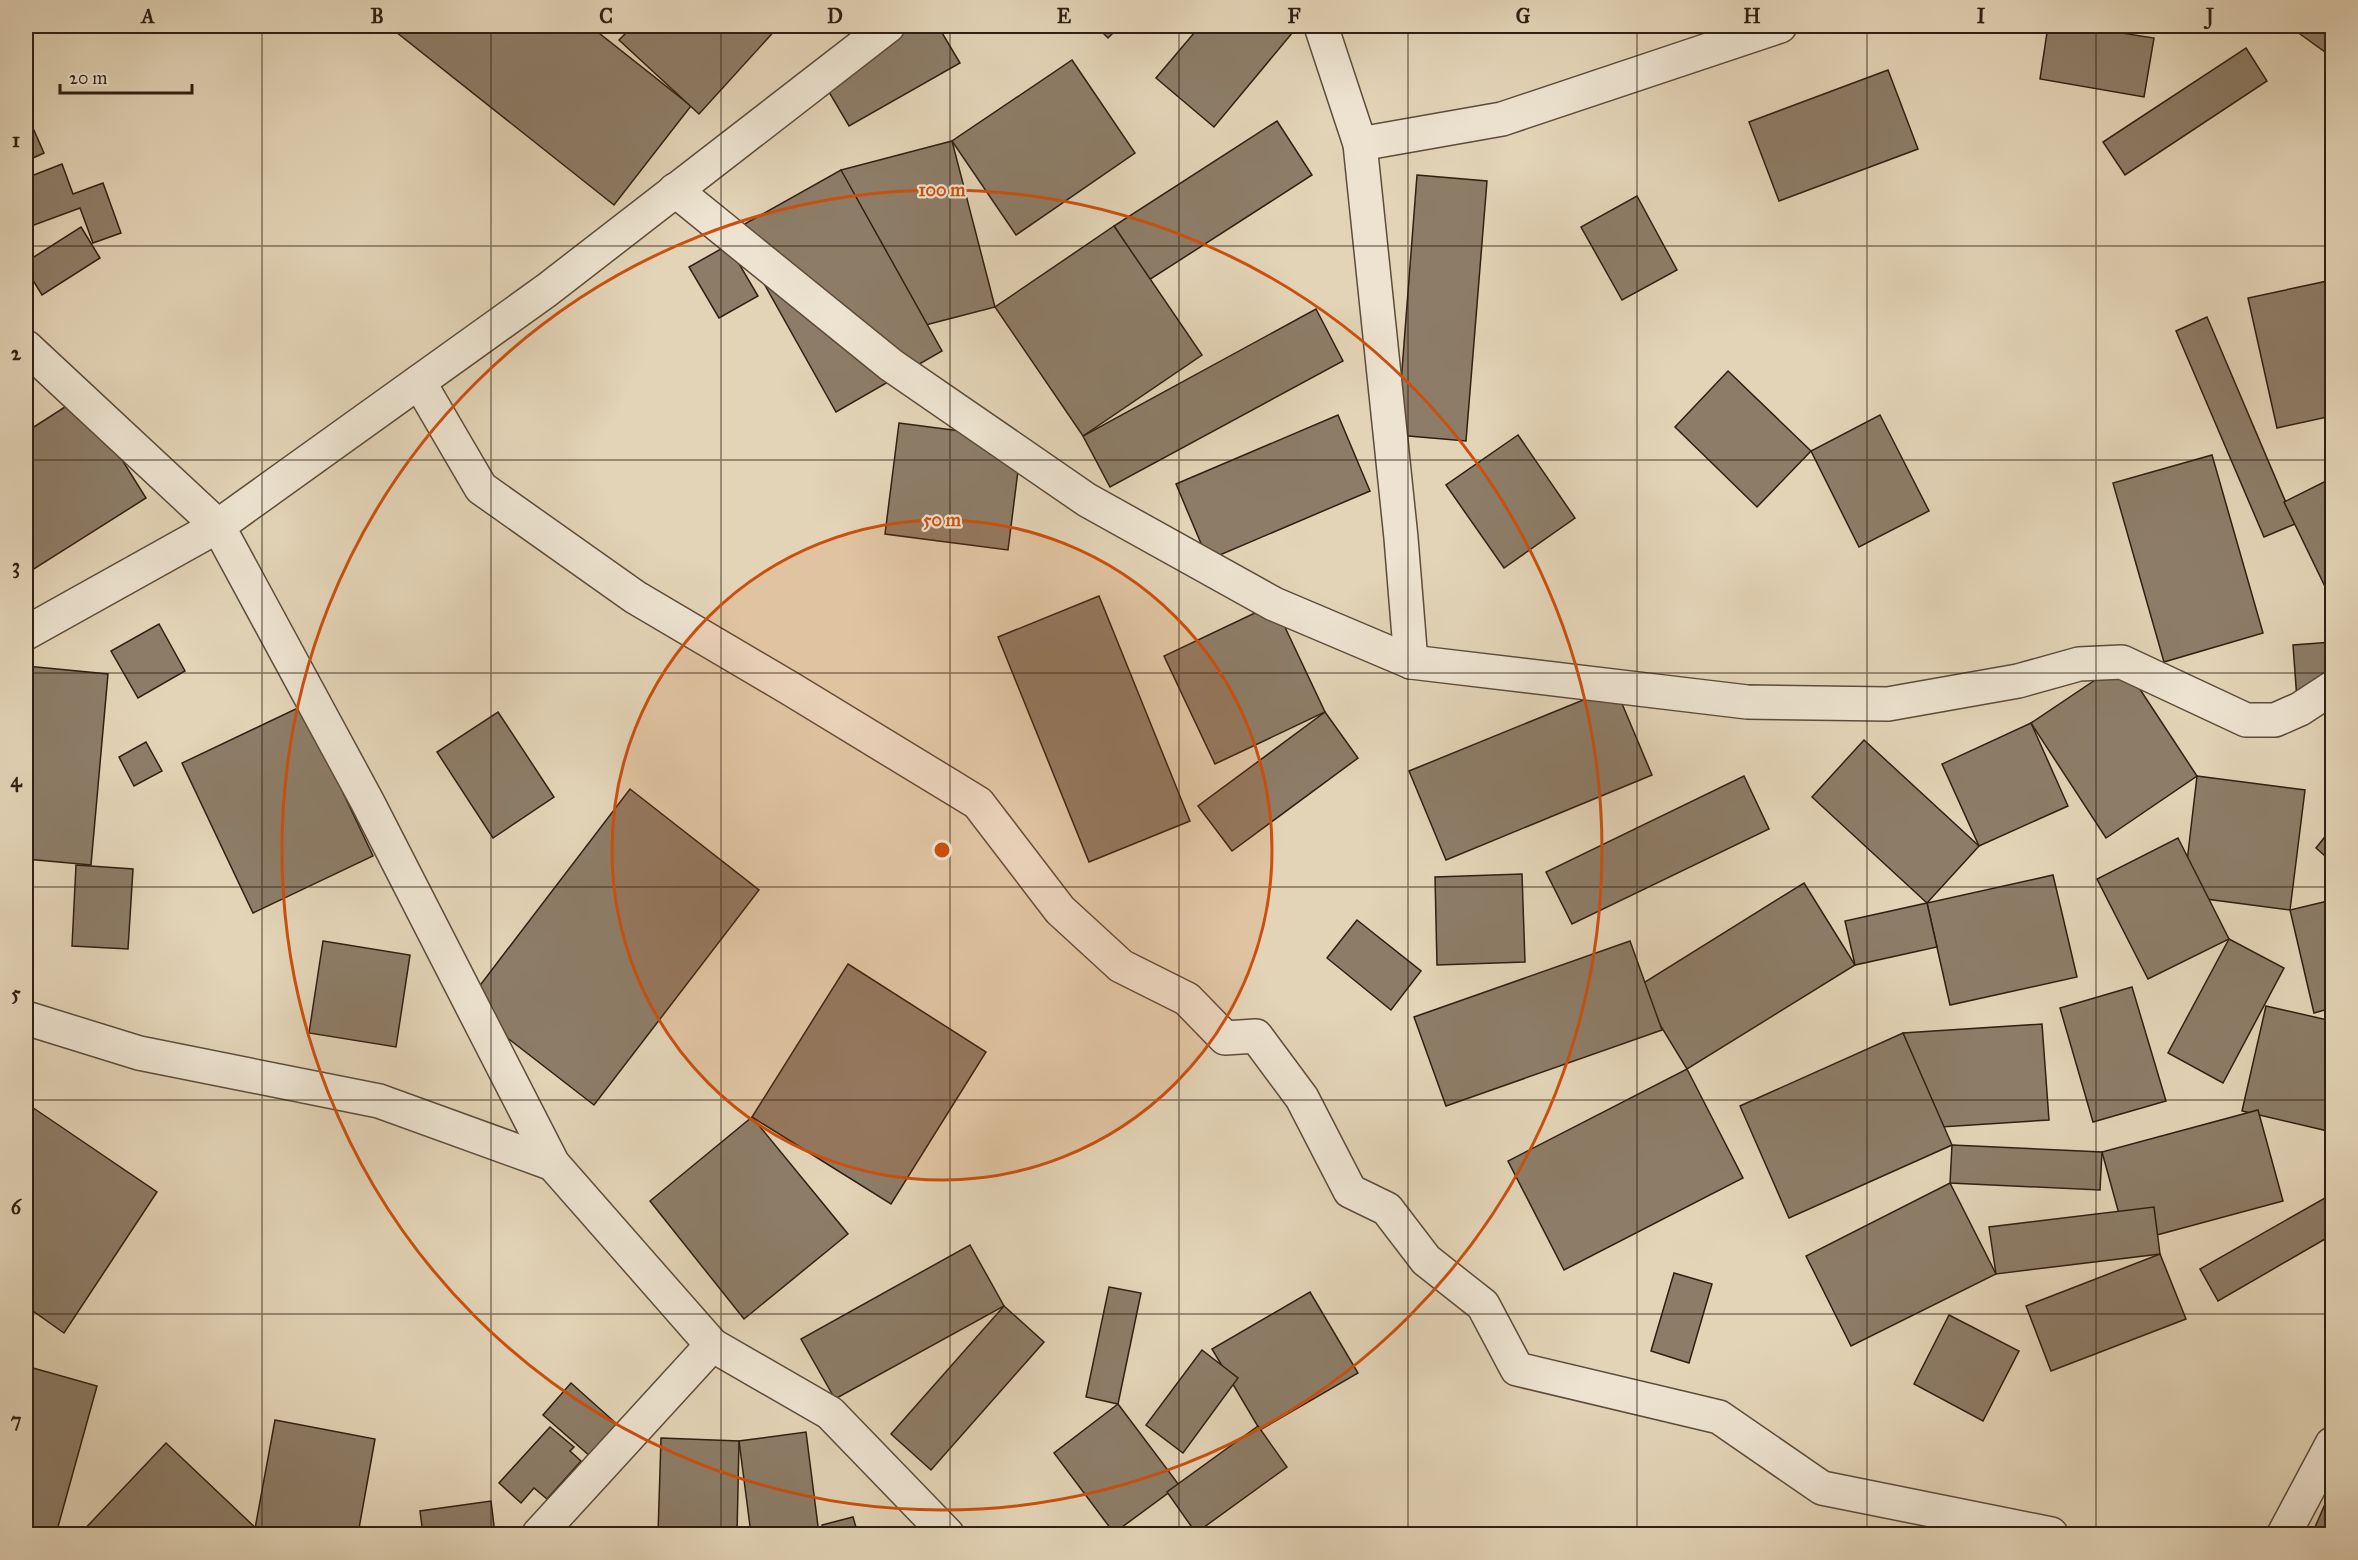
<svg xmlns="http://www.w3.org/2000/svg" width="2358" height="1560" viewBox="0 0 2358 1560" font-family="'IM FELL Great Primer',serif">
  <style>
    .building { fill: #8d7d68; stroke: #301f12; stroke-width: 1.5 }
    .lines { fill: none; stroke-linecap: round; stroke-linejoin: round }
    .minor-casing { stroke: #5d4c3b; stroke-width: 36 }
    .minor { stroke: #ede3d0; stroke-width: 33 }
    .grid { fill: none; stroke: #301f12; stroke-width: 1.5; stroke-opacity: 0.55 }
    .ring { fill: none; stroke: #cc500d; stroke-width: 3 }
    .centre { fill: #cc500d; stroke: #ede3d0; stroke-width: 3 }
    .ring-label { font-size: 18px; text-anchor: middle; font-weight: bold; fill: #cc500d; stroke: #ede3d0; stroke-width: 4.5; stroke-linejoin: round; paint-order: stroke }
    .neatline { fill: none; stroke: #301f12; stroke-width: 2 }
    .grid-label { font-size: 20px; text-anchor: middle; font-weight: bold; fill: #301f12 }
  </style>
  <rect width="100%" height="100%" fill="#e3d4b7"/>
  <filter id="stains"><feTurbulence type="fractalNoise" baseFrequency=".00333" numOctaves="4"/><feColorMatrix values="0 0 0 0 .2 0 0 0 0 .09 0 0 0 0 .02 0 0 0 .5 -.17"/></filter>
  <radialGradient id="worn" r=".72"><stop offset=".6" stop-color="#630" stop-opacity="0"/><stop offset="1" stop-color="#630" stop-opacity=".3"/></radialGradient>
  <!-- building -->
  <g class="building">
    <polygon points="402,26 590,26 691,106 614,205 396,32"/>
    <polygon points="633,26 779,26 699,114 619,40"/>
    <polygon points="906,26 938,26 960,63 849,126 819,75"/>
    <polygon points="1096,26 1120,26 1108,38"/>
    <polygon points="1200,26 1298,26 1214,127 1156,78"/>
    <polygon points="2048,26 2077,26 2154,38 2144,97 2040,79"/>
    <polygon points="2289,26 2332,26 2332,57"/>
    <polygon points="2246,48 2267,81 2125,175 2103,142"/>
    <polygon points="1072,60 1135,153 1016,235 952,141"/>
    <polygon points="1888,70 1918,149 1779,201 1749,122"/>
    <polygon points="26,112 44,153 26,161"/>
    <polygon points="1277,121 1312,175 1149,280 1114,226"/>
    <polygon points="952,141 995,307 883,336 841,170"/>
    <polygon points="62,164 73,194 103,183 121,233 93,243 80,208 26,228 26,178"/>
    <polygon points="841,170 942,351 836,412 734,230"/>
    <polygon points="1417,175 1487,181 1466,441 1397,435"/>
    <polygon points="1637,196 1677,270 1622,300 1581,227"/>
    <polygon points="1114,226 1202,355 1083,436 995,307"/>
    <polygon points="81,227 100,258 42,295 26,269 26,262"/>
    <polygon points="728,245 758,296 719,318 689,267"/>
    <polygon points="2332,280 2332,416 2277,428 2248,298"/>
    <polygon points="1316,309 1343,361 1110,487 1083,436"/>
    <polygon points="2207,317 2295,524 2264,537 2176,331"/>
    <polygon points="1728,371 1811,451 1757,507 1675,427"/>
    <polygon points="82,396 146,498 26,574 26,432"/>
    <polygon points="1338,415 1370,491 1208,560 1176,484"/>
    <polygon points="1880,415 1929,511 1859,547 1811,451"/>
    <polygon points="899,423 1022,439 1008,550 885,534"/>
    <polygon points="1518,435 1575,518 1504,568 1446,485"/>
    <polygon points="2212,455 2263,633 2164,662 2113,483"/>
    <polygon points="2332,478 2332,601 2284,502"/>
    <polygon points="1099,596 1190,821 1089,862 998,637"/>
    <polygon points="1274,604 1325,712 1215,764 1164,656"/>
    <polygon points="159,624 185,671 138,698 111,651"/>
    <polygon points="2332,642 2332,697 2297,700 2293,645"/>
    <polygon points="2122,662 2197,776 2106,838 2031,723"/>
    <polygon points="26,666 108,674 91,865 26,859"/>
    <polygon points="1615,687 1652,775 1446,860 1409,771"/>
    <polygon points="302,706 373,856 253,913 182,763"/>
    <polygon points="498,712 554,797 493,838 437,752"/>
    <polygon points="1325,712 1358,758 1232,851 1198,806"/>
    <polygon points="2031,723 2068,806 1979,846 1942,764"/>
    <polygon points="1864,740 1979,846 1927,903 1812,797"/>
    <polygon points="146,742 162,771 134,786 119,757"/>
    <polygon points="1744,776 1769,829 1572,924 1546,872"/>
    <polygon points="2197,776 2305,790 2290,910 2183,896"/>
    <polygon points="630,789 759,890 594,1105 465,1005"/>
    <polygon points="2332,828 2332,862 2316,848"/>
    <polygon points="2178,838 2229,939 2148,979 2097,879"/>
    <polygon points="76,865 133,869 128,949 72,946"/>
    <polygon points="1522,874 1525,962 1437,965 1435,877"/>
    <polygon points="2053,875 2077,977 1950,1005 1927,903"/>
    <polygon points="1804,883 1855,965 1687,1069 1637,987"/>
    <polygon points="2332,900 2332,1008 2314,1013 2290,910"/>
    <polygon points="1927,903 1937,947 1855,965 1845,921"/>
    <polygon points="1357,920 1421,971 1391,1010 1327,958"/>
    <polygon points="2229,939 2284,968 2223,1083 2168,1053"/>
    <polygon points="323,941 410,955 396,1047 309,1033"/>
    <polygon points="1630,941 1662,1030 1446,1106 1414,1017"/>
    <polygon points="848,964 986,1052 891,1204 752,1117"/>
    <polygon points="2132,987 2166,1101 2093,1122 2060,1008"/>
    <polygon points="2266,1006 2332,1021 2332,1132 2242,1111"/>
    <polygon points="2042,1024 2049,1120 1910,1129 1903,1033"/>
    <polygon points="1903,1033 1952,1145 1789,1218 1740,1106"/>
    <polygon points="1687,1069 1743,1178 1564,1270 1508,1161"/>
    <polygon points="26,1103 157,1192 64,1333 26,1306"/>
    <polygon points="2258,1110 2283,1201 2127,1243 2102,1152"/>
    <polygon points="752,1117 848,1234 744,1319 650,1201"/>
    <polygon points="1952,1145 2102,1152 2100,1190 1950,1183"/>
    <polygon points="1950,1183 1996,1274 1851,1346 1806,1256"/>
    <polygon points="2332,1194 2332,1235 2218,1301 2200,1269"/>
    <polygon points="2154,1207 2160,1254 1996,1274 1989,1227"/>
    <polygon points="970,1245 1004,1306 835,1399 801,1339"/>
    <polygon points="2160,1254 2186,1319 2051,1371 2026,1306"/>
    <polygon points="1674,1273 1712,1284 1689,1363 1651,1351"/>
    <polygon points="1109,1287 1141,1293 1118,1404 1086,1397"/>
    <polygon points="1310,1292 1358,1373 1260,1430 1212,1349"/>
    <polygon points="1004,1306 1044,1342 931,1470 891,1434"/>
    <polygon points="1949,1315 2019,1351 1983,1421 1914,1384"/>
    <polygon points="1202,1350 1238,1378 1183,1453 1146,1425"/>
    <polygon points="26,1366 97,1386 56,1534 26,1534"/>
    <polygon points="571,1383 619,1426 591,1457 543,1415"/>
    <polygon points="1118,1404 1179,1485 1114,1533 1054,1453"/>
    <polygon points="275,1420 375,1439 358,1534 254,1534"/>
    <polygon points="1258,1426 1287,1467 1196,1533 1167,1492"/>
    <polygon points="550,1427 574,1447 570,1451 581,1461 547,1499 534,1488 521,1503 499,1483"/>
    <polygon points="806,1432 819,1534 751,1534 739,1441"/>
    <polygon points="661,1438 739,1441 737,1534 658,1534"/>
    <polygon points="166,1443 262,1534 80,1534"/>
    <polygon points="2332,1488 2332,1534 2312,1534"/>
    <polygon points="491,1501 495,1534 423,1534 420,1511"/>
    <polygon points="853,1517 858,1534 824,1534 822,1525"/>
    <rect x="1114" y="1533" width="82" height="1"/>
  </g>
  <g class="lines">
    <!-- minor casing -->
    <g class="minor-casing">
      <g id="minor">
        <polyline points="1321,26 1360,144 1401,538 1411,662"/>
        <polyline points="1360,144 1502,119 1780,26"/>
        <polyline points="675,190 891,365 1087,500 1274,604 1411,662 1747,702 1888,704 2018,681 2079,664 2122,662 2246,720 2275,720 2300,709 2332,688"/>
        <polyline points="26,347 218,526 367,801 553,1164 712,1345 830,1413 947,1534"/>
        <polyline points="419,382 481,488 635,597 791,689 978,803 1060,910 1121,966 1187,999 1225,1038 1256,1036 1302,1098 1350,1191 1387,1209 1426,1260 1483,1305 1517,1369 1719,1417 1822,1488 2051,1534"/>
        <polyline points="26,633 218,526 547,290 888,26"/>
        <polyline points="26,1018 139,1053 379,1101 553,1164"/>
        <polyline points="539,1534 712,1345"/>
        <polyline points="2284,1534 2332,1444"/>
      </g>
    </g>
    <!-- minor -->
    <use href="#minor" class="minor"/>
  </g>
  <!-- grid -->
  <path class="grid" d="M262 26V1534M491 26V1534M721 26V1534M950 26V1534M1179 26V1534M1408 26V1534M1637 26V1534M1867 26V1534M2096 26V1534M26 246H2332M26 460H2332M26 673H2332M26 887H2332M26 1100H2332M26 1314H2332"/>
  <!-- distance rings -->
  <circle cx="942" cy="850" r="330" fill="#cc500d" fill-opacity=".12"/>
  <g class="ring">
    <circle cx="942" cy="850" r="330"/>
    <circle cx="942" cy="850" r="660"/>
  </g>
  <circle cx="942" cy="850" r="9" class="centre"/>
  <g class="ring-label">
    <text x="942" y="196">100 m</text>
    <text x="942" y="526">50 m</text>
  </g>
  <!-- margin -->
  <rect width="2358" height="1560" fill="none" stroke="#e3d4b7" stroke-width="66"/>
  <!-- scale -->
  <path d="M60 84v9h132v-9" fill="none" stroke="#301f12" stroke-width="3"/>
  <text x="69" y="84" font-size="18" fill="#301f12" stroke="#ede3d0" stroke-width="4.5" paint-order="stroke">20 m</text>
  <rect x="33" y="33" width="2292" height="1494" class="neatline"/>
  <g class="grid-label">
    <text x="148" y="23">A</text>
    <text x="377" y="23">B</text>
    <text x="606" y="23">C</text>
    <text x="835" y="23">D</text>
    <text x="1064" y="23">E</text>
    <text x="1294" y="23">F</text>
    <text x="1523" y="23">G</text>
    <text x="1752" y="23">H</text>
    <text x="1981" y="23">I</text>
    <text x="2210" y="23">J</text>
    <text x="16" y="147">1</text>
    <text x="16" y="360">2</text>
    <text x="16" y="573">3</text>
    <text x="16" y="787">4</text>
    <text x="16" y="1000">5</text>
    <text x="16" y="1214">6</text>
    <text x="16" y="1427">7</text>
  </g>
  <rect width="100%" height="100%" filter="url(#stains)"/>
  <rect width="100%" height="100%" fill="url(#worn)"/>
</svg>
